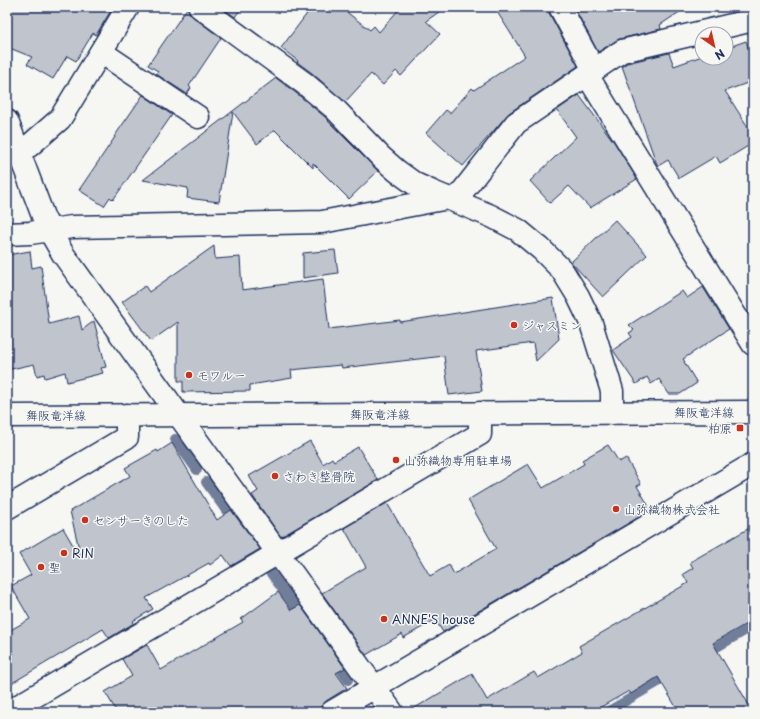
<svg xmlns="http://www.w3.org/2000/svg" width="760" height="719" viewBox="0 0 760 719" font-family="'Playpen Sans','Klee One',sans-serif">
  <style>
    .lines { fill: none; stroke-linecap: round; stroke-linejoin: round }
    .stream { stroke: #717e99; stroke-width: 10 }
    .building { fill: #c0c4cd; stroke: #1b2f5e }
    .minor-casing { stroke: #1b2f5e; stroke-width: 25 }
    .major-casing { stroke: #1b2f5e; stroke-width: 25 }
    .minor { stroke: #f6f6f2; stroke-width: 22 }
    .major { stroke: #f6f6f2; stroke-width: 22 }
    .poi-dot { fill: #c8321e; stroke: #f6f6f2; stroke-width: 1.5 }
    .labels { text-anchor: middle; dominant-baseline: central; stroke-width: 3; stroke-linejoin: round; paint-order: stroke }
    .poi-label { font-size: 12px; fill: #1b2f5e; stroke: #f6f6f2; text-anchor: start }
    .street-label { font-size: 12px; fill: #1b2f5e; stroke: #f6f6f2 }
  </style>
  <rect width="100%" height="100%" fill="#f6f6f2"/>
  <filter id="ink" filterUnits="userSpaceOnUse"><feTurbulence type="fractalNoise" baseFrequency=".025" numOctaves="2"/><feDisplacementMap in="SourceGraphic" scale="8" xChannelSelector="R" yChannelSelector="G"/><feConvolveMatrix kernelMatrix="1 2 1 2 8 2 1 2 1" color-interpolation-filters="sRGB"/></filter>
  <g filter="url(#ink)">
    <g class="lines">
      <!-- stream -->
      <g class="stream">
        <polyline points="175,439 197,470"/>
        <polyline points="206,482 235,523"/>
        <polyline points="270,572 304,619"/>
        <polyline points="705,654 753,626"/>
        <polyline points="334,660 348,680"/>
        <polyline points="370,711 371,712"/>
        <polyline points="607,712 672,674"/>
      </g>
    </g>
    <!-- building -->
    <g class="building">
      <polygon points="7,7 113,7 96,35 93,33 76,61 67,56 53,79 27,64 32,57 7,47"/>
      <polygon points="188,7 189,12 193,17 221,38 189,86 191,88 187,94 156,74 158,71 148,65"/>
      <polygon points="221,7 242,7 235,17"/>
      <polygon points="312,7 340,7 370,30 374,26 379,32 401,7 446,7 426,21 440,34 401,76 396,71 383,85 371,74 345,102 312,73 297,62 298,61 281,48"/>
      <polygon points="494,7 548,7 549,13 578,66 509,113 463,166 426,133 446,110 450,113 472,88 474,90 525,56"/>
      <polygon points="574,7 687,7 660,25 661,29 619,39 598,52"/>
      <polygon points="746,41 753,61 753,81 725,91 753,135 753,143 720,163 716,156 679,178 668,160 658,166 656,162 622,66 627,63 669,53 674,66 702,56 702,58 726,58 726,48"/>
      <polygon points="276,78 296,93 325,117 329,120 328,121 378,171 349,199 313,163 313,168 275,130 257,144 233,112 219,202 187,198 188,188 143,180"/>
      <polygon points="143,95 172,115 113,200 110,197 104,206 79,190 115,137 114,137"/>
      <polygon points="579,95 614,142 637,179 590,208 569,186 550,203 530,181 576,137 557,110"/>
      <polygon points="615,220 647,255 603,297 571,262"/>
      <polygon points="214,246 215,259 240,257 242,290 323,279 329,329 400,320 400,322 553,298 559,339 536,361 533,343 476,351 482,391 449,395 444,356 342,368 341,365 291,370 292,378 250,385 250,391 183,392 183,381 178,381 178,322 151,341 122,302 145,286 149,292"/>
      <polygon points="335,250 338,273 303,278 303,253"/>
      <polygon points="30,251 32,268 41,266 49,324 79,316 82,330 94,321 106,367 101,368 103,373 67,382 65,372 45,378 44,374 37,376 34,364 7,370 7,255"/>
      <polygon points="703,287 729,329 683,359 685,362 684,362 697,383 680,394 669,394 659,379 651,384 647,377 636,384 613,350 632,337 629,333 634,330 629,325 682,291 687,298"/>
      <polygon points="310,441 323,464 332,458 334,461 358,447 378,480 281,537 252,495 258,491 249,476"/>
      <polygon points="172,443 217,520 231,510 260,549 231,566 223,555 210,565 209,563 146,598 153,609 133,621 134,623 109,638 103,629 7,686 7,632 30,619 11,586 31,575 19,554 63,528 80,557 81,557 70,511 130,476 125,468 157,450 158,452"/>
      <polygon points="608,445 619,462 626,458 641,484 637,486 651,510 443,632 435,620 403,638 402,634 366,655 322,593 366,567 344,528 387,503 430,576 449,565 454,574 496,549 468,500 528,464 543,488 584,464 582,460"/>
      <polygon points="753,526 753,620 713,643 753,712 679,712 658,677 631,694 629,691 592,712 408,712 472,674 487,700 534,672 538,678 582,652 579,646 688,583 683,574 693,568 690,562"/>
      <polygon points="278,592 291,610 300,605 345,668 336,673 347,688 326,701 321,706 321,708 315,712 117,712 105,692 132,676 122,659 147,645 161,670 243,622 241,619"/>
    </g>
    <g class="lines">
      <!-- minor casing -->
      <g class="minor-casing">
        <g id="minor">
          <polyline points="200,7 304,83 334,108 381,157 397,171 415,184 435,193 491,216 518,230 541,249 562,270 578,296 591,323 612,391 612,413"/>
          <polyline points="560,7 594,70"/>
          <polyline points="101,52 198,117"/>
          <polyline points="587,75 753,344"/>
          <polyline points="7,121 43,216 52,235 63,254 392,712"/>
          <polyline points="18,150 29,146 60,119 128,7"/>
          <polyline points="455,201 516,123 622,51 753,20"/>
          <polyline points="7,234 30,233 72,227 322,222 448,198"/>
          <polyline points="7,508 127,437 127,415"/>
          <polyline points="8,712 480,434 480,413"/>
          <polyline points="332,712 753,464"/>
        </g>
      </g>
      <!-- major casing -->
      <g class="major-casing">
        <polyline id="major" points="7,416 753,412"/>
      </g>
      <!-- minor -->
      <use href="#minor" class="minor"/>
      <!-- major -->
      <use href="#major" class="major"/>
    </g>
  </g>
  <!-- markers -->
  <g class="poi-dot">
    <circle cx="514" cy="325" r="4"/>
    <circle cx="189" cy="375" r="4"/>
    <rect x="736" y="424" width="8" height="8" rx="2"/>
    <circle cx="396" cy="460" r="4"/>
    <circle cx="275" cy="476" r="4"/>
    <circle cx="616" cy="509" r="4"/>
    <circle cx="85" cy="520" r="4"/>
    <circle cx="64" cy="553" r="4"/>
    <circle cx="41" cy="567" r="4"/>
    <circle cx="384" cy="619" r="4"/>
  </g>
  <g class="labels">
    <!-- poi labels -->
    <g class="poi-label">
      <text x="522" y="325">ジャスミン</text>
      <text x="197" y="375">モワルー</text>
      <text x="732" y="428" text-anchor="end">柏原</text>
      <text x="404" y="460">山弥織物専用駐車場</text>
      <text x="283" y="476">さわき整骨院</text>
      <text x="624" y="509">山弥織物株式会社</text>
      <text x="93" y="520">センサーきのした</text>
      <text x="72" y="553">RIN</text>
      <text x="49" y="567">聖</text>
      <text x="392" y="619">ANNE'S house</text>
    </g>
    <!-- street labels -->
    <g class="street-label">
      <text x="704" y="412">舞阪竜洋線</text>
      <text x="380" y="414">舞阪竜洋線</text>
      <text x="56" y="415">舞阪竜洋線</text>
    </g>
  </g>
  <!-- margin -->
  <rect width="760" height="719" fill="none" stroke="#f6f6f2" stroke-width="24"/>
  <rect x="12" y="12" width="736" height="695" fill="none" stroke="#1b2f5e" stroke-width="1.5" filter="url(#ink)"/>
  <!-- north arrow -->
  <g transform="translate(714 46) rotate(146)"><circle r="19" fill="#f6f6f2" stroke="#9ea6b7"/>
  <path d="M0-3L7 15L0 10L-7 15Z" fill="#c8321e"/>
  <text y="-6" font-size="11" font-weight="bold" text-anchor="middle" fill="#1b2f5e">N</text>
  </g>
</svg>
